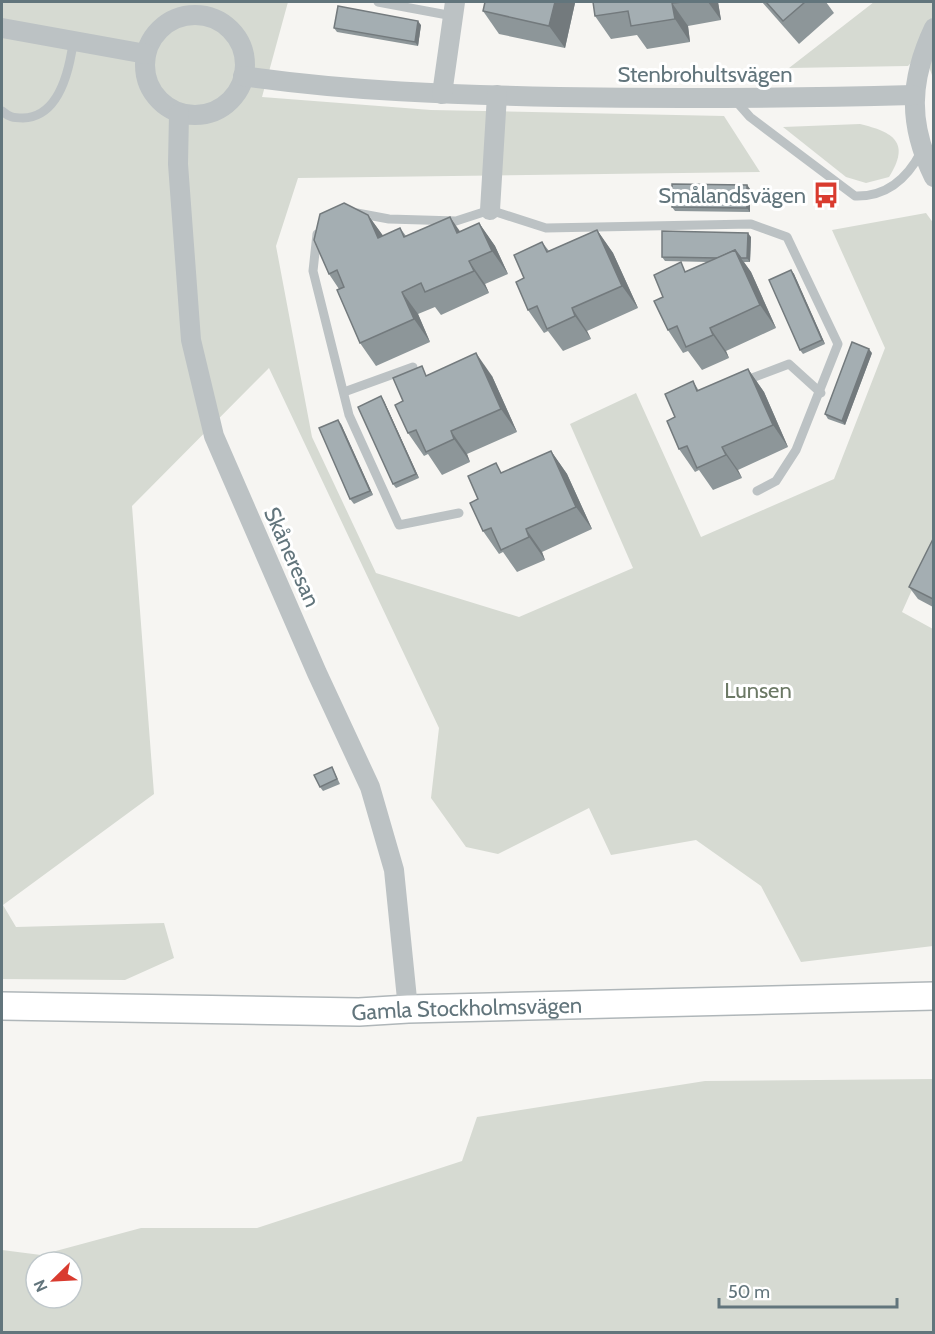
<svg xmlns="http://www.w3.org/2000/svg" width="935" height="1334" viewBox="0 0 935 1334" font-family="Cabin,sans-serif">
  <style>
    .green { fill: #d6dad2; fill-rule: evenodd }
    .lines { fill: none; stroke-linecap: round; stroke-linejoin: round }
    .secondary-casing { stroke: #afb6b9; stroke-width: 30 }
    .service { stroke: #bcc2c4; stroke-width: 9 }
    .minor { stroke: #bcc2c4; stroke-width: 20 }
    .secondary { stroke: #fff; stroke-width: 27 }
    .wall { fill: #8d9699 }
    .shaded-wall { fill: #737a7d }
    .building { fill: #a4aeb2; stroke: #737a7d; stroke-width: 1.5 }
    .labels { text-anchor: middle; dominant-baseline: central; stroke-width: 6; stroke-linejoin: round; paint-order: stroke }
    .street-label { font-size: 22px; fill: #62757c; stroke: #fff }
    .poi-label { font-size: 22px; fill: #62757c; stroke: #fff; text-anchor: end }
    .park-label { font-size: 22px; fill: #6c7965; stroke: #fff }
  </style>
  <rect width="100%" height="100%" fill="#f6f5f2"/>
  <!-- green -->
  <g class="green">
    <polygon points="2,2 288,2 262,97 431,110 724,116 760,172 298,178 276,246 312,437 376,573 519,617 633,568 570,424 636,393 701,537 834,479 885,348 832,230 926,213 934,224 933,543 902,612 933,629 933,946 801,962 761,886 696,840 611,855 589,808 498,854 466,847 431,798 439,728 269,368 132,506 154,794 3,905 16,927 164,923 174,958 125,980 2,979"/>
    <polygon points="874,2 933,2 933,78 923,50 908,66 789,68"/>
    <path d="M860 124C893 132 911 142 889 177L866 183 846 177 783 127Z"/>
    <path d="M933 1079V1332H2V1250L41 1255 141 1228H257L462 1161 477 1117 705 1081ZM36 1262H72V1298H36Z"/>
  </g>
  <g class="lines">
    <!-- secondary casing -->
    <g class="secondary-casing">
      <g id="secondary">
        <path id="s1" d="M2 1006 359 1012 408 1009 934 996"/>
      </g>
    </g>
    <!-- service -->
    <g class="service">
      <polyline points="378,2 453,16"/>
      <path d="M735 100 750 117 855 196C887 197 907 179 921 152"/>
      <path d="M2 111C9 117 13 118 23 118 59 117 69 72 73 43"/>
      <polyline points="357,213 389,219 456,221 490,210 546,228 751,224 787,237 838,344 796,450 776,481 757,491"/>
      <polyline points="317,234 313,271 349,415 399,525 459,513"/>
      <polyline points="744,381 789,364 821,393"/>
      <polyline points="344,392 413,367"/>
    </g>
    <!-- minor -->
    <g class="minor">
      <circle cx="195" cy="65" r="50"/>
      <polyline points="2,28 146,54"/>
      <path d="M934 28C909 81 908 124 934 177"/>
      <path d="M243 76C347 91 454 95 559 97 677 99 795 98 913 95"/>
      <polyline points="442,94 455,2"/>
      <polyline points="179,114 178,164 191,340 214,436 317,673 370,787 394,870 408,1009"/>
      <polyline points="490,210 497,95"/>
    </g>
    <!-- secondary -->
    <use href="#secondary" class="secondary"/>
  </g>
  <!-- wall -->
  <g class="wall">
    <polygon points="593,2 718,2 721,20 688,26 690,42 647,49 637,35 611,39 595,16"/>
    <polygon points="762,2 826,2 834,13 799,44"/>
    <polygon points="575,3 565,48 499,34 483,11"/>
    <polygon points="421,25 418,46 337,32 334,28"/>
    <polygon points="747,185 750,189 750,212 675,211 672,207"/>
    <polygon points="368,215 383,236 400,228 406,236 460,232 479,223 495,246 508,274 485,284 489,293 441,315 435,307 418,314 430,342 376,366 360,343 339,289 329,274"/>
    <polygon points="597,230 613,253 638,308 587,331 591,339 563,351 548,331 544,333 528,310 542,242 549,251"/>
    <polygon points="751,237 750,262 744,262 751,272 776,328 726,351 729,358 702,370 688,351 683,353 668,330 663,297 687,271 708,262 665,261 662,257"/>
    <polygon points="791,270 794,274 825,344 803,354 800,350"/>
    <polygon points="872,353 845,425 828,419 825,414"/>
    <polygon points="748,369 764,392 788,447 738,470 742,478 713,490 699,470 695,472 679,449 675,417 693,381 699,391"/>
    <polygon points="428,375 492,376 517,432 467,454 470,462 442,475 428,454 424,456 408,433 403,401"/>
    <polygon points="381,396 384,401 419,478 396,488 393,484"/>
    <polygon points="341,424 373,495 354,504 350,499"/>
    <polygon points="551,451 567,474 592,529 542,552 545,560 517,572 503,552 499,554 483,531 478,499 503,473"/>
    <polygon points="933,539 933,607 918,599 909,587"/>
    <polygon points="332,767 340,784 323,791 320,787"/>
  </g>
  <!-- shaded-wall -->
  <g class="shaded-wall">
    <polygon points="555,2 574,2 575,3 565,48 549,26"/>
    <polygon points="708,2 718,2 721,20"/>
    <polygon points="672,3 688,26 690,42 675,19"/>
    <polygon points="418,21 421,25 418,46 415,42"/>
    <polygon points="747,185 750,189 750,212 747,208"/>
    <polygon points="368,215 384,237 378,238"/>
    <polygon points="450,217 466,240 457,233"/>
    <polygon points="479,223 495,246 508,274 492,251"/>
    <polygon points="597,230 613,253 638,308 622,286"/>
    <polygon points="748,233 751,237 750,262 747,258"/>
    <polygon points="735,250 751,272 776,328 760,305"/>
    <polygon points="469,261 485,284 489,293 474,271"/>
    <polygon points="791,270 794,274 825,344 822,340"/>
    <polygon points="402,292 418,314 430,342 414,319"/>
    <polygon points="572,308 587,331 591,339 575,316"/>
    <polygon points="710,328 726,351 729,358 713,335"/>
    <polygon points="869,349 872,353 845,425 842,421"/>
    <polygon points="476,353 492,376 517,432 501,409"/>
    <polygon points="748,369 764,392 788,447 773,425"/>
    <polygon points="381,396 384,401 419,478 416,474"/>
    <polygon points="338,420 341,424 373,495 370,491"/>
    <polygon points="451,431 467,454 470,462 454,439"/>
    <polygon points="722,447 738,470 742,478 726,455"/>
    <polygon points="551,451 567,474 592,529 576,507"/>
    <polygon points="526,529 542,552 545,560 529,537"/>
  </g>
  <!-- building -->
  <g class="building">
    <polygon points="485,2 555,2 549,26 483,11"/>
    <polygon points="593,2 683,2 672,3 675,19 631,26 628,11 595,16"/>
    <polygon points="766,2 805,2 783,21"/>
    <polygon points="338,6 418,21 415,42 334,28"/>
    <polygon points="672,184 747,185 747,208 672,207"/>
    <polygon points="344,203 368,215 378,238 400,228 404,237 450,217 457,233 479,223 492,251 469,261 474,271 425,292 421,283 402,292 414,319 360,343 337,290 344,287 337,270 329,274 314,240 320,214"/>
    <polygon points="597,230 622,286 572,308 575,316 547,329 537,306 528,310 516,282 524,278 514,255 542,242 547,252"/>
    <polygon points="662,231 748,233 747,258 741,258 735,250 718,258 662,257"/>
    <polygon points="735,250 760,305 710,328 713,335 686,347 677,326 668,330 654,301 663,297 654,275 681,262 685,272"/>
    <polygon points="791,270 822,340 800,350 769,280"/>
    <polygon points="852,342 869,349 842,421 825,414"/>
    <polygon points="476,353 501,409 451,431 454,439 426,452 416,430 408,433 395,405 403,401 393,378 422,366 426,376"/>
    <polygon points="748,369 773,425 722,447 726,455 697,468 687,446 679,449 667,421 675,417 665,394 693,381 697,391"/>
    <polygon points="381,396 416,474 393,484 358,407"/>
    <polygon points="338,420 370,491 350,499 319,428"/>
    <polygon points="551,451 576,507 526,529 529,537 501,550 491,528 483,531 470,503 478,499 468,476 496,463 501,473"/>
    <polygon points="933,539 933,599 909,587"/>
    <polygon points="332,767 337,779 320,787 314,775"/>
  </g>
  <!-- icons -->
  <defs>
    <g id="bus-bare" transform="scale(2.07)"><path d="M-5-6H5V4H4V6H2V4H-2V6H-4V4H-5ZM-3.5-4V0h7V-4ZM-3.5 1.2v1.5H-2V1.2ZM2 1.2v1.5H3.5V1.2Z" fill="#d93b2f" stroke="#fff" stroke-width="2.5" paint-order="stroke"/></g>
  </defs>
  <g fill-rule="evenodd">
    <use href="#bus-bare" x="826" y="195"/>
  </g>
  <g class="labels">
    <!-- street labels -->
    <g class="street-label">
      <text x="705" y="74">Stenbrohultsvägen</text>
      <text transform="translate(292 557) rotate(66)">Skåneresan</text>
      <text stroke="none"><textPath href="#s1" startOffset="465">Gamla Stockholmsvägen</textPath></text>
    </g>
    <!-- poi labels -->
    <g class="poi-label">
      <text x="806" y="195">Smålandsvägen</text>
    </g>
    <!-- park labels -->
    <g class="park-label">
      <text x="758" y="690">Lunsen</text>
    </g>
  </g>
  <!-- border -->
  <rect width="935" height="1334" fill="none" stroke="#62757c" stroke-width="6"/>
  <!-- north arrow -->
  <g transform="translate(54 1280) rotate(246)"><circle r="28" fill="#ffffff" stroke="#c0c8cb" stroke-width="1.5"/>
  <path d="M0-4.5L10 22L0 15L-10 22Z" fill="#d93b2f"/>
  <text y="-9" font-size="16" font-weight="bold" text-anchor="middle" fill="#62757c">N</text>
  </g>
  <!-- scale -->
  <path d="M719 1298v9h178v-9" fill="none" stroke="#62757c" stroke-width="3"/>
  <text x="728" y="1298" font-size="18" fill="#62757c" stroke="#ffffff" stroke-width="4.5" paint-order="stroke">50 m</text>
</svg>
